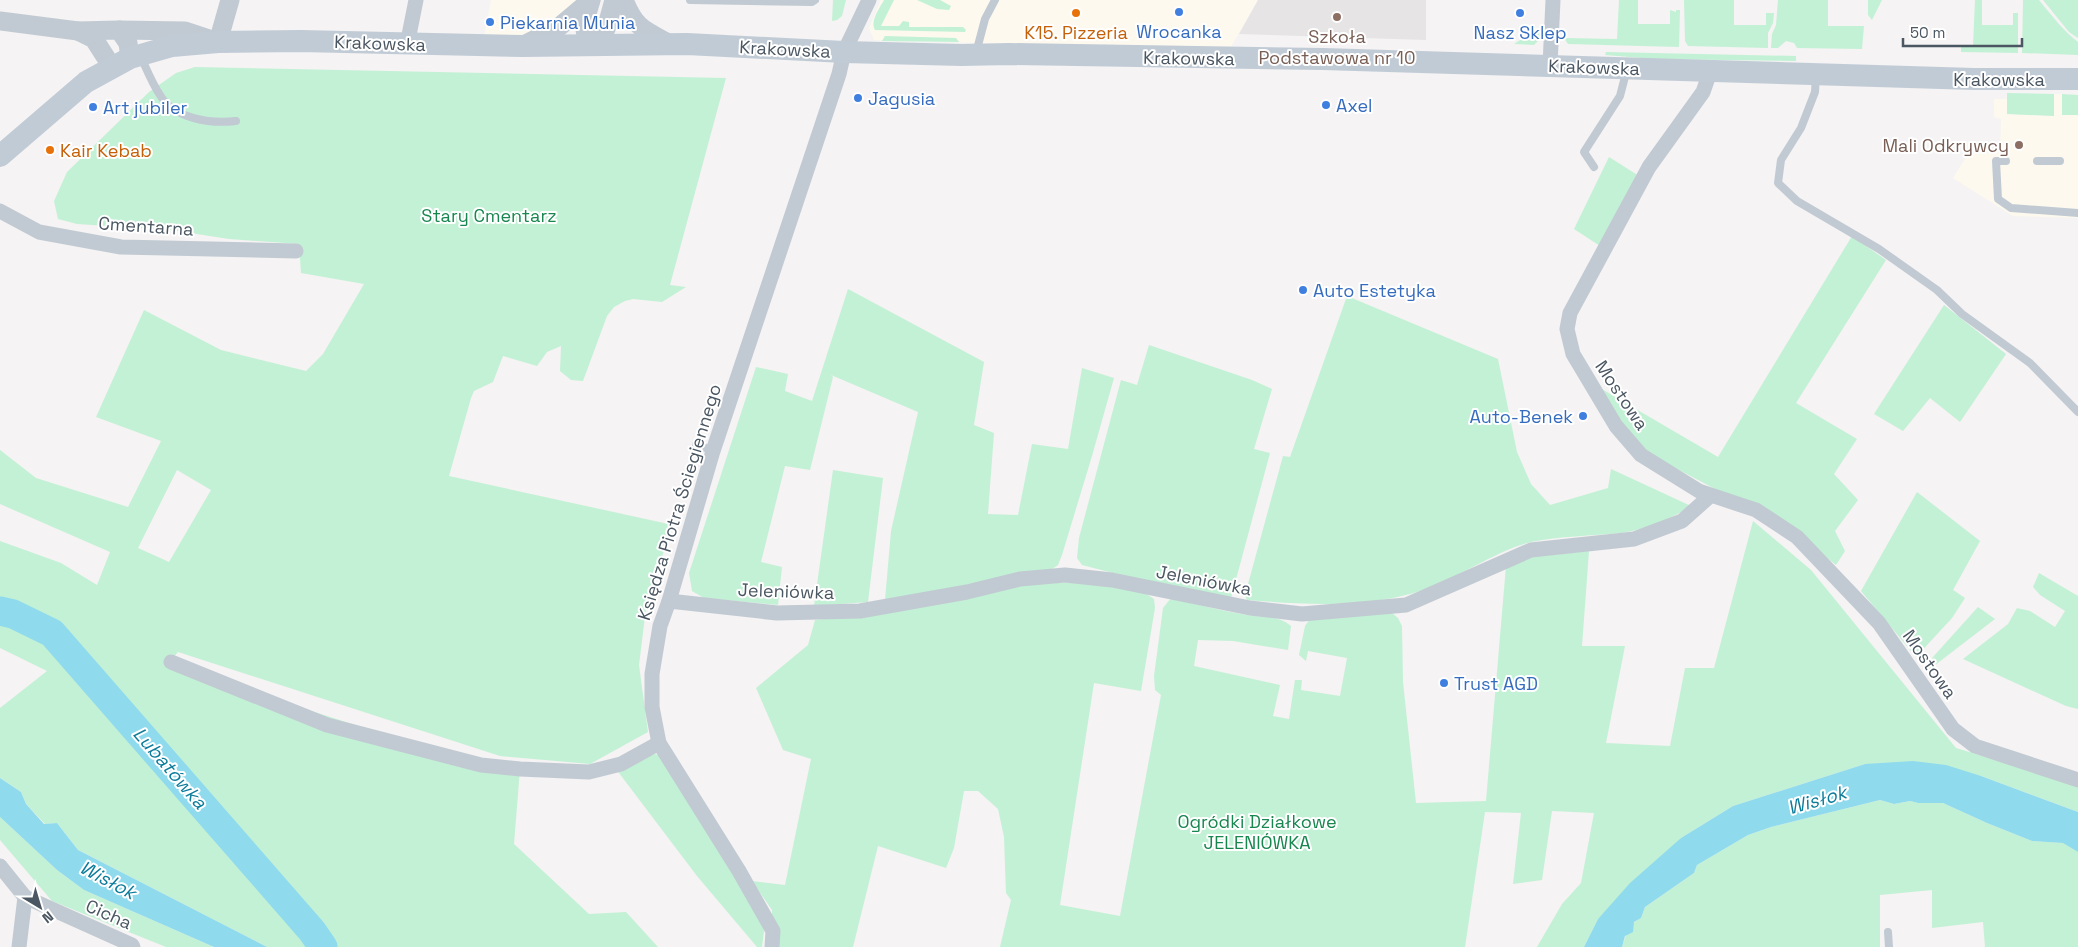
<svg xmlns="http://www.w3.org/2000/svg" width="2078" height="947" viewBox="0 0 2078 947" font-family="'Space Grotesk',sans-serif">
  <style>
    .commercial { fill: #fdf9ef }
    .education { fill: #e6e4e5 }
    .green { fill: #c3f1d5; fill-rule: evenodd }
    .water { fill: #90daee }
    .lines { fill: none; stroke-linecap: round; stroke-linejoin: round }
    .river { stroke: #90daee; stroke-width: 29 }
    .service { stroke: #c1cad2; stroke-width: 8 }
    .minor { stroke: #c1cad2; stroke-width: 15 }
    .tertiary { stroke: #c1cad2; stroke-width: 19 }
    .secondary { stroke: #c1cbd6; stroke-width: 22 }
    .shop-dot { fill: #3f7fe0; stroke: #fff; stroke-width: 2 }
    .food-dot { fill: #e8710a; stroke: #fff; stroke-width: 2 }
    .education-dot { fill: #8d6e63; stroke: #fff; stroke-width: 2 }
    .labels { text-anchor: middle; dominant-baseline: central; stroke-width: 4; stroke-linejoin: round; paint-order: stroke }
    .shop-label { font-size: 18px; fill: #366cbe; stroke: #fff; text-anchor: start }
    .food-label { font-size: 18px; fill: #c56008; stroke: #fff }
    .education-label { font-size: 18px; fill: #785e54; stroke: #fff }
    .street-label { font-size: 18px; fill: #4a5661; stroke: #fff }
    .park-label { font-size: 18px; fill: #17864f; stroke: #fff }
    .water-label { font-size: 19px; font-style: italic; fill: #0c7c9b; stroke: #fff }
  </style>
  <rect width="100%" height="100%" fill="#f5f3f3"/>
  <!-- commercial -->
  <g class="commercial">
    <polygon points="491,0 581,0 541,28 515,37 484,36"/>
    <polygon points="881,0 1258,0 1231,47 1112,51 979,43 874,40 869,28"/>
    <polygon points="2054,94 2062,94 2062,115 2078,115 2078,218 2013,216 1953,178 1968,154 2000,152 2001,119 1994,117 1994,99 2007,99 2007,114 2053,116"/>
  </g>
  <!-- education -->
  <polygon class="education" points="1258,0 1426,0 1426,40 1239,34"/>
  <!-- green -->
  <g class="green">
    <polygon points="833,0 846,0 842,16 837,20 832,21"/>
    <path d="M884 0H894L881 26H899L903 21 909 22V27H963L966 30 965 32 875 30C870 21 879 9 884 0Z"/>
    <polygon points="917,0 940,0 951,6 949,10 937,9"/>
    <polygon points="1619,0 1638,0 1638,24 1670,24 1670,10 1676,12 1676,10 1680,10 1679,47 1568,44 1564,38 1617,39"/>
    <polygon points="1684,0 1734,0 1734,25 1766,25 1766,13 1774,13 1773,23 1768,33 1768,48 1688,46 1685,41"/>
    <polygon points="1778,0 1828,0 1828,26 1864,26 1862,49 1797,48 1794,43 1786,41 1778,48 1771,48 1772,34 1776,25"/>
    <polygon points="1868,0 1882,0 1872,20 1868,15"/>
    <polygon points="1975,0 1982,0 1982,25 2013,25 2013,13 2018,13 2018,53 1961,52 1961,46 1973,46"/>
    <path d="M2023 0H2039C2050 13 2064 32 2078 42V55L2022 53Z"/>
    <polygon points="2043,0 2078,0 2078,38 2069,32"/>
    <polygon points="1542,32 1540,39 1534,45 1514,44 1528,35"/>
    <polygon points="885,36 956,38 959,42 882,41"/>
    <polygon points="1606,52 1796,56 1796,61 1654,59 1605,55"/>
    <path d="M195 67 726 78 670 285 686 287 662 302 633 299 625 301 614 307 607 316 583 381 571 380 560 371 561 346 547 352 537 366 503 356 493 382 474 391 471 398 449 476 673 525 647 600 639 665 648 732 590 764 500 756 178 652 167 665 481 765 520 769 514 844 589 914 626 912 658 947H267L78 850 57 823 45 824 26 804 21 792 0 778V708L47 671 0 648V541L61 563 97 585 110 552 0 504V450L36 478 128 507 161 441 96 417 144 310 221 350 306 371 323 354 364 284 301 273 299 244 229 239 171 230 77 224 58 219 54 201 67 172 149 92 176 73ZM177 470 211 490 169 562 138 548Z"/>
    <polygon points="2007,93 2054,94 2054,116 2007,114"/>
    <polygon points="2062,94 2078,95 2078,115 2062,115"/>
    <polygon points="1609,157 1639,176 1600,246 1574,229"/>
    <polygon points="1852,236 1886,260 1796,403 1857,439 1834,474 1858,500 1835,531 1845,551 1836,565 1761,506 1717,490 1643,451 1618,420 1600,388 1718,457"/>
    <polygon points="848,289 984,362 974,425 994,433 988,514 1018,515 1032,444 1068,449 1082,368 1114,378 1092,456 1062,555 1058,565 1052,569 885,600 891,531 918,412 831,375 833,377 810,470 785,466 761,562 782,567 778,605 704,598 692,591 689,573 756,367 788,374 785,391 812,401"/>
    <path d="M1347 296 1498 359 1517 452 1531 484 1550 505 1608 488 1611 469 1691 506C1671 519 1645 530 1621 533 1591 536 1560 536 1531 542 1502 549 1468 571 1441 583 1380 610 1312 605 1247 600L1245 595 1283 456 1290 457Z"/>
    <polygon points="1944,305 2006,354 1960,422 1930,398 1903,431 1874,414"/>
    <polygon points="1149,345 1252,380 1272,389 1254,449 1270,453 1231,598 1210,598 1082,565 1077,558 1079,538 1121,380 1137,385"/>
    <polygon points="833,470 883,478 868,602 814,606"/>
    <polygon points="1917,492 1980,541 1953,590 1965,598 1952,618 1916,657 1861,591"/>
    <path d="M1753 521 1811 570 1956 748 2078 785V812L1981 776 1865 764 1733 806 1681 838 1598 919 1584 947H1537L1562 904 1581 883 1594 813 1552 811 1542 880 1513 884 1521 813 1485 812 1465 947H1000L1011 900 1006 893 1004 837 998 809 978 791H964L954 848 946 868 878 846 853 947H772V910L752 881 785 885 811 759 783 750 756 688 808 645 815 620 888 612 1018 584 1084 582 1145 593 1154 599 1155 608 1141 691 1094 683 1060 905 1120 916 1161 695 1155 690 1154 676 1163 608 1171 598C1196 604 1222 611 1247 615 1263 618 1277 614 1291 626L1288 650 1233 641 1198 640 1194 666 1280 685 1273 716 1289 719 1295 680H1302L1301 690 1340 696 1347 658 1308 651 1306 661 1299 655 1305 626 1309 620 1392 613 1398 618 1402 626 1403 682 1416 803 1486 801 1506 566 1531 557 1589 551 1582 646H1625L1606 743 1670 746 1685 668H1714Z"/>
    <polygon points="2039,573 2078,596 2078,709 2066,706 1963,659 2008,624 2017,608 2030,611 2055,627 2065,611 2040,595 2033,587"/>
    <polygon points="1978,607 1995,619 1926,672 1933,657"/>
    <polygon points="654,754 660,755 761,917 764,931 762,947 757,947 697,876 616,769"/>
    <path d="M1880 800 1894 804 1910 801 1918 803H1943L1987 823 2032 841 2064 843 2078 852V947H1985L1983 922 1932 928V890L1880 895V947H1622C1626 935 1628 924 1641 918L1645 907 1694 873 1697 865 1748 835 1771 827Z"/>
    <polygon points="0,817 57,870 84,890 214,947 166,947 52,901 0,840"/>
  </g>
  <!-- water -->
  <g class="water">
    <polygon points="1913,761 1946,765 1981,776 2078,812 2078,852 2063,843 2032,841 1987,823 1943,803 1918,803 1910,801 1894,804 1880,800 1771,827 1748,835 1697,865 1694,873 1645,907 1641,918 1634,922 1633,932 1625,936 1622,947 1584,947 1598,919 1630,883 1681,838 1733,806 1865,764"/>
    <polygon points="0,778 21,792 26,804 44,824 57,823 78,850 267,947 214,947 84,890 57,870 0,817"/>
  </g>
  <g class="lines">
    <!-- river -->
    <polyline class="river" points="0,611 13,614 52,633 312,931 323,947"/>
    <!-- service -->
    <g class="service">
      <polyline points="690,0 812,2 815,0"/>
      <polyline points="976,53 985,19 995,0"/>
      <path d="M141 57C147 70 152 83 160 95 174 119 211 124 236 121"/>
      <polyline points="1816,75 1815,92 1801,128 1781,160 1778,183 1797,201 1879,249 1937,290 1962,314 2030,363 2078,412"/>
      <polyline points="2006,161 1996,161 1998,199 2011,208 2078,213"/>
      <polyline points="2037,161 2060,161"/>
      <polyline points="1594,167 1584,152 1620,96 1627,69"/>
      <polyline points="696,444 713,451"/>
      <polyline points="1888,932 1889,947"/>
    </g>
    <!-- minor -->
    <g class="minor">
      <polyline points="407,45 416,0"/>
      <polyline points="1550,65 1553,0"/>
      <polyline points="1710,72 1703,92 1649,167 1570,313 1567,329 1573,354 1616,426 1641,455 1699,491 1756,510 1797,537 1879,623 1953,729 1975,746 2078,780"/>
      <polyline points="0,211 39,232 121,247 296,251"/>
      <polyline points="669,601 777,613 860,611 967,592 1020,579 1065,575 1112,580 1250,608 1302,614 1406,605 1531,550 1634,539 1682,521 1710,496"/>
      <polyline points="171,662 327,725 481,765 520,769 589,772 621,764 659,743"/>
      <polyline points="0,866 25,897 132,945 133,947"/>
      <polyline points="19,947 25,897"/>
      <polyline points="772,947 773,931 739,871 659,743 652,707 652,674 660,626 669,601 713,451 839,74 844,52 869,0"/>
    </g>
    <!-- tertiary -->
    <g class="tertiary">
      <path d="M624 0C636 30 645 30 672 45"/>
      <polyline points="0,21 78,31 119,30 128,43 130,58"/>
      <polyline points="119,30 185,31 218,42 230,0"/>
      <polyline points="78,31 94,39 112,67"/>
      <polyline points="522,46 559,27 591,0"/>
      <polyline points="588,46 606,29 614,0"/>
      <polyline points="588,46 584,24 591,0"/>
    </g>
    <!-- secondary -->
    <polyline class="secondary" points="0,156 86,82 130,58 172,46 218,42 301,41 522,46 687,44 844,52 962,55 1009,54 1323,59 1974,79 2078,79"/>
  </g>
  <!-- markers -->
  <g class="shop-dot">
    <circle cx="1179" cy="12" r="5"/>
    <circle cx="1520" cy="13" r="5"/>
    <circle cx="490" cy="22" r="5"/>
    <circle cx="858" cy="98" r="5"/>
    <circle cx="1326" cy="105" r="5"/>
    <circle cx="93" cy="107" r="5"/>
    <circle cx="1303" cy="290" r="5"/>
    <circle cx="1583" cy="416" r="5"/>
    <circle cx="1444" cy="683" r="5"/>
  </g>
  <g class="food-dot">
    <circle cx="1076" cy="13" r="5"/>
    <circle cx="50" cy="150" r="5"/>
  </g>
  <g class="education-dot">
    <circle cx="1337" cy="17" r="5"/>
    <circle cx="2019" cy="145" r="5"/>
  </g>
  <g class="labels">
    <!-- shop labels -->
    <g class="shop-label">
      <text x="500" y="22">Piekarnia Munia</text>
      <text x="1179" y="31" text-anchor="middle">Wrocanka</text>
      <text x="1520" y="32" text-anchor="middle">Nasz Sklep</text>
      <text x="868" y="98">Jagusia</text>
      <text x="1336" y="105">Axel</text>
      <text x="103" y="107">Art jubiler</text>
      <text x="1313" y="290">Auto Estetyka</text>
      <text x="1573" y="416" text-anchor="end">Auto-Benek</text>
      <text x="1454" y="683">Trust AGD</text>
    </g>
    <!-- food labels -->
    <g class="food-label">
      <text x="1076" y="32">K15. Pizzeria</text>
      <text x="60" y="150" text-anchor="start">Kair Kebab</text>
    </g>
    <!-- education labels -->
    <g class="education-label">
      <text x="1337" y="36">Szkoła<tspan x="1337" dy="21">Podstawowa nr 10</tspan></text>
      <text x="2009" y="145" text-anchor="end">Mali Odkrywcy</text>
    </g>
    <!-- street labels -->
    <g class="street-label">
      <text transform="translate(380 43) rotate(2)">Krakowska</text>
      <text transform="translate(785 49) rotate(3)">Krakowska</text>
      <text transform="translate(1189 58) rotate(1)">Krakowska</text>
      <text transform="translate(1594 67) rotate(2)">Krakowska</text>
      <text x="1999" y="79">Krakowska</text>
      <text transform="translate(146 226) rotate(4)">Cmentarna</text>
      <text transform="translate(1622 395) rotate(56)">Mostowa</text>
      <text transform="translate(679 502) rotate(-73)">Księdza Piotra Ściegiennego</text>
      <text transform="translate(1204 580) rotate(11)">Jeleniówka</text>
      <text transform="translate(786 591) rotate(2)">Jeleniówka</text>
      <text transform="translate(1930 664) rotate(55)">Mostowa</text>
      <text transform="translate(109 914) rotate(24)">Cicha</text>
    </g>
    <!-- park labels -->
    <g class="park-label">
      <text x="489" y="215">Stary Cmentarz</text>
      <text x="1257" y="821">Ogródki Działkowe<tspan x="1257" dy="21">JELENIÓWKA</tspan></text>
    </g>
    <!-- water labels -->
    <g class="water-label">
      <text transform="translate(170 768) rotate(49)">Lubatówka</text>
      <text transform="translate(1817 800) rotate(-16)">Wisłok</text>
      <text transform="translate(108 880) rotate(28)">Wisłok</text>
    </g>
  </g>
  <!-- north arrow -->
  <g transform="translate(40 907) rotate(142)" stroke="#ffffff" stroke-width="4" paint-order="stroke">
  <path d="M0-4L9 19L0 12L-9 19Z" fill="#4a5661"/>
  <text y="-8" font-size="14" font-weight="bold" text-anchor="middle" fill="#4a5661">N</text>
  </g>
  <!-- scale -->
  <path d="M1903 38v8h119v-8" fill="none" stroke="#4a5661" stroke-width="2.5"/>
  <text x="1910" y="38" font-size="15" fill="#4a5661" stroke="#ffffff" stroke-width="4" paint-order="stroke">50 m</text>
</svg>
